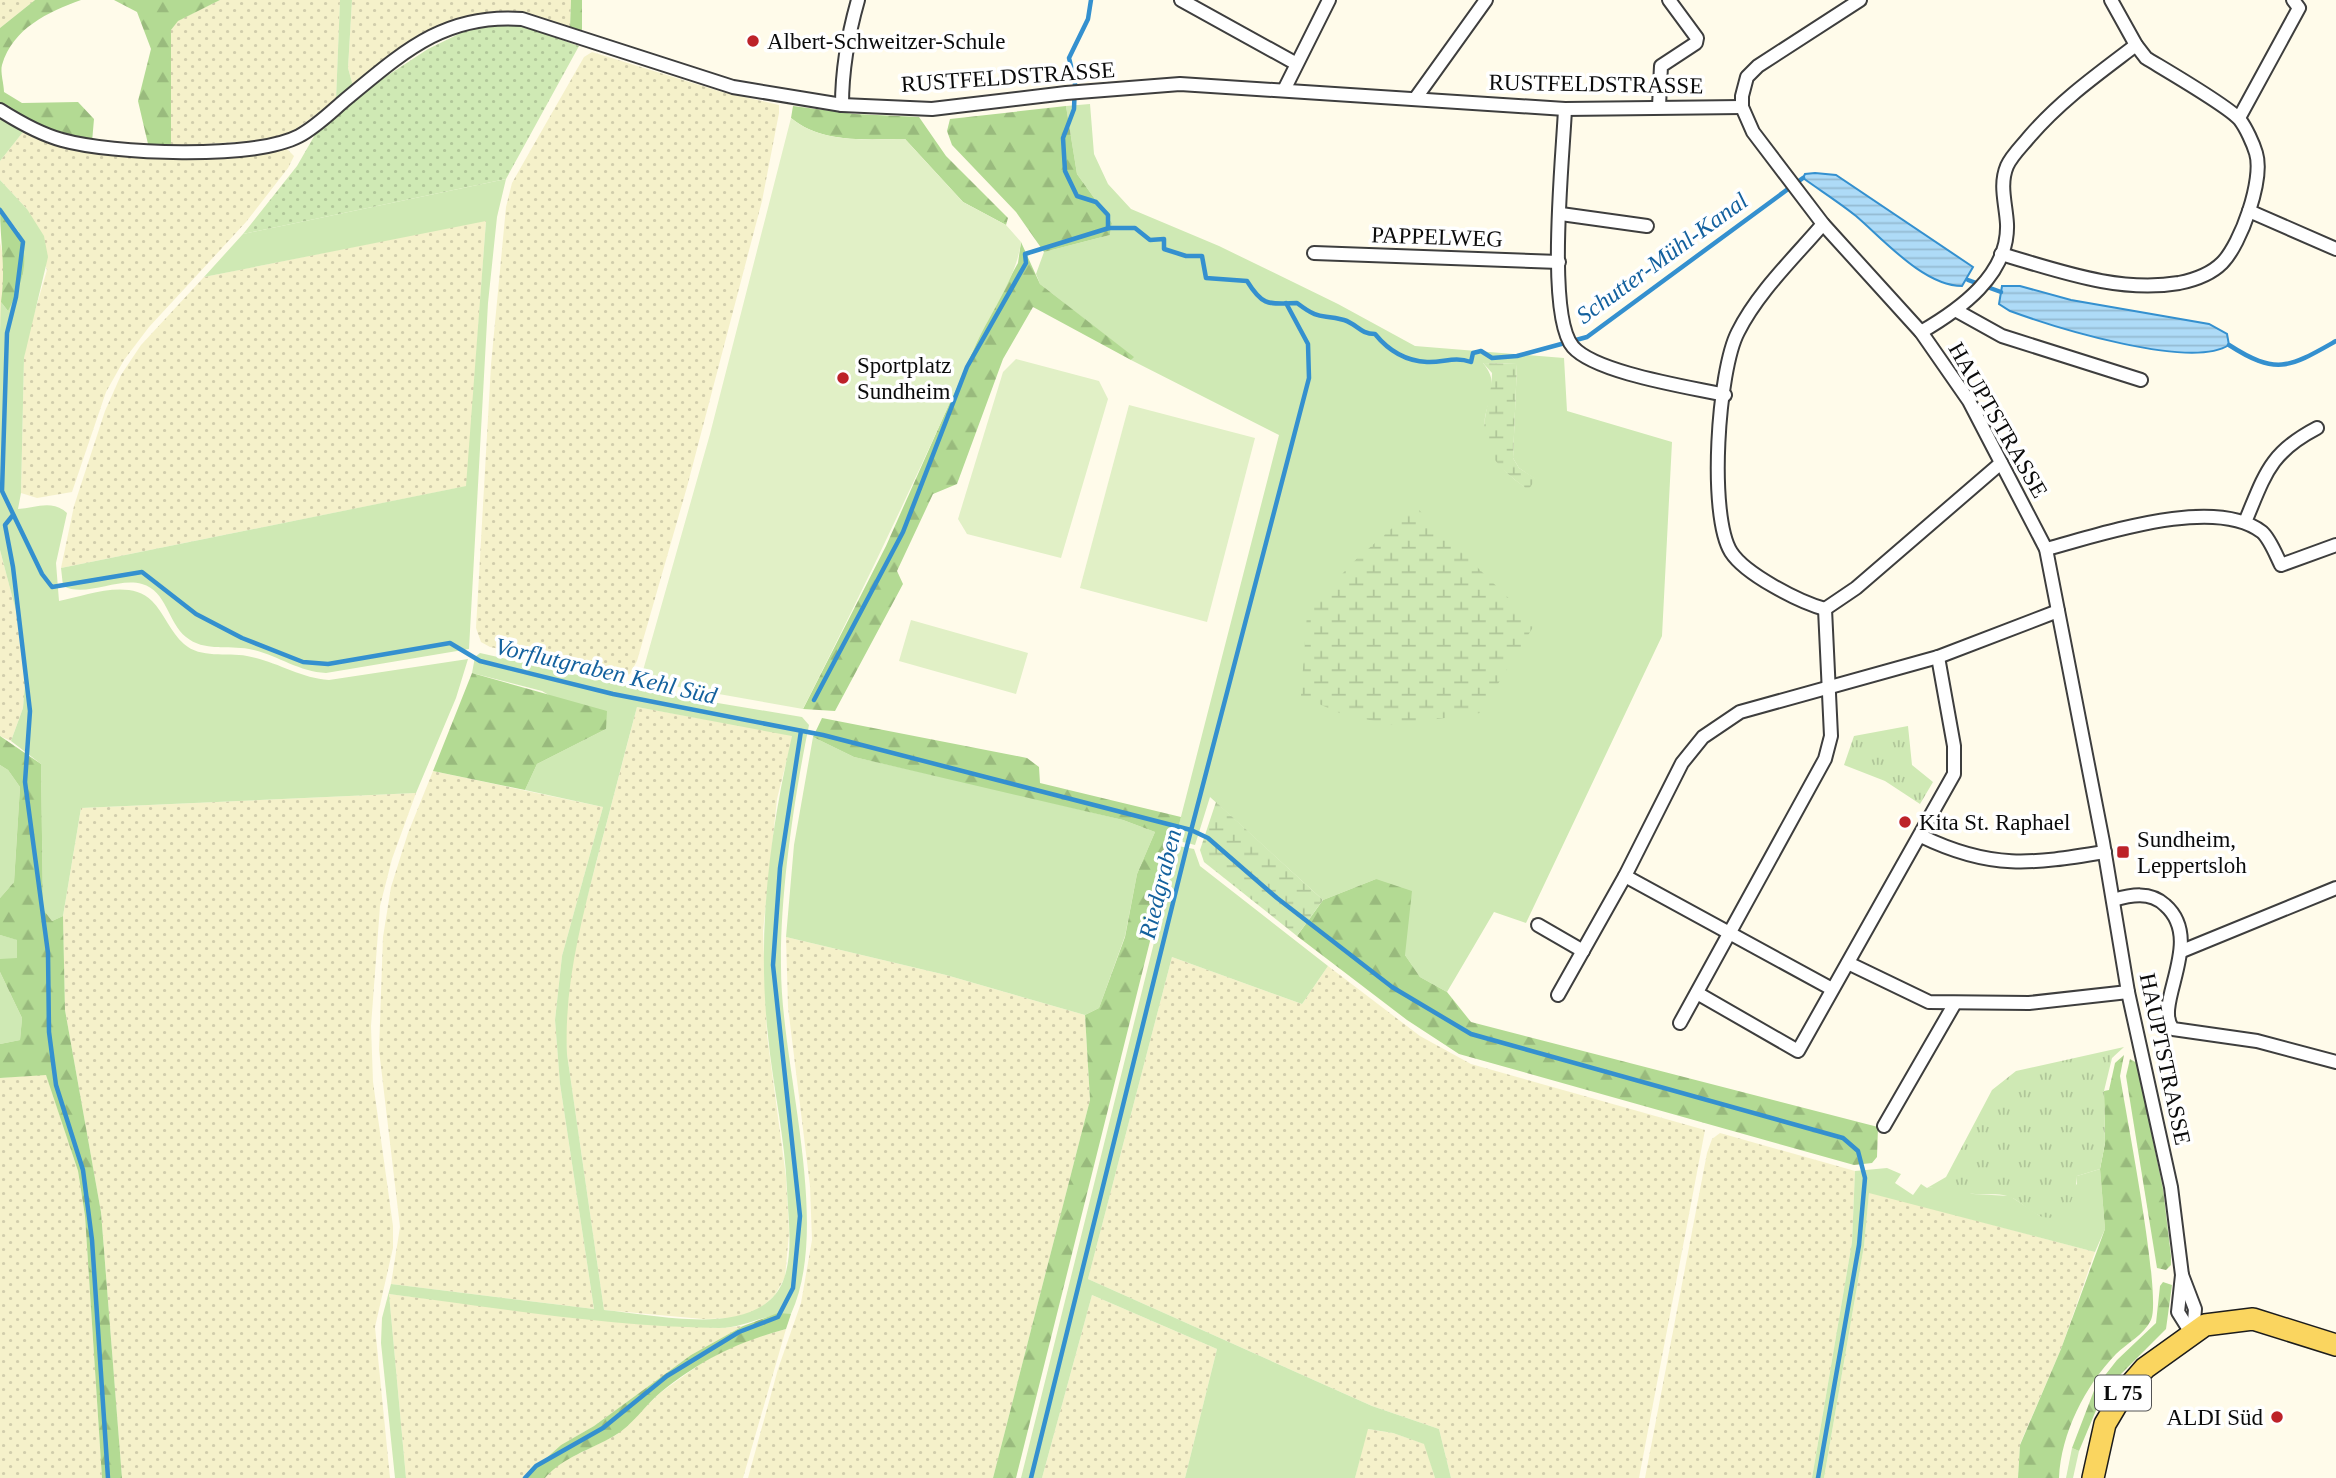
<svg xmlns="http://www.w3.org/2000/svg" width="2336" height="1478" viewBox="0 0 2336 1478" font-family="Georgia,serif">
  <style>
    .farmland { fill: url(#farmland-dots) }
    .grass { fill: #cfe9b4; fill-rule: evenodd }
    .forest { fill: url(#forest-firs) }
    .wetland { fill: url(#wetland-marsh) }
    .park { fill: url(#park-tufts) }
    .garden { fill: url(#garden-dots) }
    .pitch { fill: #e1f0c6 }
    .water { fill: url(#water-rules); stroke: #3490cf; stroke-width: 2 }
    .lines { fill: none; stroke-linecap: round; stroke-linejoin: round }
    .stream { stroke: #3490cf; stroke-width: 4.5 }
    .street-casing { stroke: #3e3e3e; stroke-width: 16 }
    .primary-casing { stroke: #1c1c1c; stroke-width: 24 }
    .street { stroke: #fff; stroke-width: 12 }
    .primary { stroke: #fad55f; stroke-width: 21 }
    .poi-dot { fill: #bd2229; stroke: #fff; stroke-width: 2.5 }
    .labels { text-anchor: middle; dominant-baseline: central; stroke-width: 7; stroke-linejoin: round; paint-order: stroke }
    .shield { fill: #fff; stroke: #545454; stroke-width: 2 }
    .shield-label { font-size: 21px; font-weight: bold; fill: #0b0b0b }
    .poi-label { font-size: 23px; fill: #0b0b0b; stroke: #fff; text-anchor: start }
    .street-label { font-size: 23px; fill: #0b0b0b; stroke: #fff }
    .water-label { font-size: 24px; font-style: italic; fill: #14619e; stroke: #fff }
  </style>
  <defs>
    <pattern id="farmland-dots" width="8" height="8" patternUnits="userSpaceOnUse" patternTransform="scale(1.75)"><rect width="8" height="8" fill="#f5f1ca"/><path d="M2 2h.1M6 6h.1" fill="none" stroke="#d1cdac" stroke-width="1.8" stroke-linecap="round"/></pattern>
    <pattern id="forest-firs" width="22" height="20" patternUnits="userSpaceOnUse" patternTransform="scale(1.75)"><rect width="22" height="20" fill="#b3da93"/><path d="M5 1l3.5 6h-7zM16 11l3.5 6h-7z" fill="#99ba7d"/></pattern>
    <pattern id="wetland-marsh" width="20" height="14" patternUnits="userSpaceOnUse" patternTransform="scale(1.75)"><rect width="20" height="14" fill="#cfe9b4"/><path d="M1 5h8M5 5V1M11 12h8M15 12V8" fill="none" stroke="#b0c699"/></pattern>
    <pattern id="park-tufts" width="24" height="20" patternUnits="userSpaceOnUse" patternTransform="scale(1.75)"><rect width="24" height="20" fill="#cfe9b4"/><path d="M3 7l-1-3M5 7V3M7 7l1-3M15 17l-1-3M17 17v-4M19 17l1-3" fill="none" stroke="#b0c699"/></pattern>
    <pattern id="garden-dots" width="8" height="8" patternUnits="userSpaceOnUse" patternTransform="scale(1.75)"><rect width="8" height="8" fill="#cfe9b4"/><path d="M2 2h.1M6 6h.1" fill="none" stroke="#b0c699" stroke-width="1.8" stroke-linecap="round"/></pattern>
    <pattern id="water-rules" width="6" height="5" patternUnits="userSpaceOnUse" patternTransform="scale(1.75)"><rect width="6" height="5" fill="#aedbf7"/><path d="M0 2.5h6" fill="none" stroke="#94bbd2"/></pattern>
  </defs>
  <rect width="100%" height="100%" fill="#fffbea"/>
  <!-- farmland -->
  <g class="farmland">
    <polygon points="0,0 35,0 0,28"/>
    <polygon points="220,0 340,0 336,100 293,131 266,140 171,146 171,30 177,21"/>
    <polygon points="352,0 571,0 570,28 502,11 460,17 398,48 353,86 348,68"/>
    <polygon points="592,52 722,92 779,105 779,113 762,201 687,487 637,661 630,674 623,676 490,647 481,642 476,628 491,365 506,207 512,183 525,160 584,57"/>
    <polygon points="23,132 76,149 105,154 231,156 286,148 294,156 288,168 246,222 149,327 124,360 106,392 72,492 37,498 21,493 24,358 27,338 47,270 27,209 0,180 0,161"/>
    <polygon points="486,220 467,486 61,568 74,506 105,411 121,375 141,345 204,277"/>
    <polygon points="0,242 6,268 0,330"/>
    <polygon points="0,550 17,615 25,683 23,708 11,741 0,736"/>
    <polygon points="637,707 793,735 777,799 763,931 767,1035 786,1177 789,1233 785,1277 775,1295 756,1312 736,1318 703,1319 604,1310 567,1054 565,1024 568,988 577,936"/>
    <polygon points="433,771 603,807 562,956 555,1020 560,1084 594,1309 391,1284 400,1227 379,1050 383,937 391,887 408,833"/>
    <polygon points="416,793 392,859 380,906 371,1026 373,1082 393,1226 393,1248 375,1327 390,1478 122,1478 101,1212 65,1010 63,916 81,808"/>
    <polygon points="786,937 946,975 1085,1015 1090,1100 993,1478 748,1478 778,1369 801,1303 812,1240 810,1186 788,1007"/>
    <polygon points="1172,957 1302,1004 1328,966 1420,1036 1471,1064 1705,1130 1639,1478 1451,1478 1439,1429 1372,1406 1088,1279"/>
    <polygon points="46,1074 78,1171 85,1216 102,1478 0,1478 0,1078"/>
    <polygon points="1720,1133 1855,1171 1852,1242 1812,1478 1645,1478 1707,1153 1712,1139"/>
    <polygon points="1869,1192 2095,1252 2061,1349 2020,1444 2018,1478 1824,1478 1864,1246"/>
    <polygon points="389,1294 601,1320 721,1328 743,1326 691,1355 594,1426 561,1445 524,1478 406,1478"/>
    <polygon points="1092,1295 1217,1349 1185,1478 1042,1478"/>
    <polygon points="786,1329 743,1478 545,1478 558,1464 616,1435 660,1393 703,1362 743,1341"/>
    <polygon points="1367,1429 1393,1433 1425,1444 1435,1478 1355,1478"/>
  </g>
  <!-- grass -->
  <g class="grass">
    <polygon points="340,0 352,0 348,68 353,86 336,100"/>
    <path d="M1090 104 1094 154 1108 184 1131 209 1219 246 1338 304 1415 346 1564 358 1567 411 1672 442 1662 636 1526 923 1494 912 1447 992 1420 977 1405 955 1376 879 1323 900 1210 797 1195 845 1175 840 1279 435 1131 360 1133 357 1040 284 1036 274 1044 252 1110 235 1112 223 1077 174 1066 106ZM1483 363 1517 364 1513 458 1519 468 1535 479 1528 489C1506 475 1489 457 1485 430 1481 406 1504 388 1483 363Z"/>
    <polygon points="0,116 23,132 0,161"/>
    <path d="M506 179 497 217 488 303 469 649 326 673C298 672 276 654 249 649 228 645 204 652 186 637 168 623 167 591 142 584 117 577 86 598 63 586L61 568 466 486 486 221 204 277 243 234Z"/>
    <path d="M0 180 27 209 44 236 48 257 24 358 21 493 18 509C35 508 52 499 67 513L56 563 59 601C86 596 129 578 152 601 164 613 171 633 184 644 201 659 226 652 247 656 276 661 300 678 329 680L468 659 456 698 416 793 81 808 63 916 52 921 43 909 41 764 11 741 23 708 25 683 17 615 0 550V331L1 302 8 311 19 232 0 208Z"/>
    <path d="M480 653 658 693 802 717 809 725C794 798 780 894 781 967 781 1068 832 1224 791 1314 766 1313 745 1328 719 1328 609 1327 498 1308 389 1294L406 1478H395L381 1343 382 1318 391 1284 594 1309 560 1084 555 1020 562 956 603 807 525 790 537 764 606 729 542 691 472 673 475 657ZM637 707 792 736C769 835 757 934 768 1036 773 1087 785 1138 787 1189 788 1221 797 1272 773 1297 737 1335 652 1314 604 1310L567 1054C564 987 580 927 596 863 610 811 623 759 637 707Z"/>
    <polygon points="813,737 854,757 1000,790 1123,820 1155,832 1137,874 1125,936 1099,1008 1085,1015 946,975 786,937 794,845"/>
    <polygon points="0,765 8,770 20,787 14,882 0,898"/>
    <polygon points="1178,846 1194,849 1200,866 1328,966 1302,1004 1172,957 1088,1279 1372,1406 1439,1429 1451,1478 1435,1478 1424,1444 1393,1433 1368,1429 1355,1478 1185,1478 1217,1349 1092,1295 1042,1478 1021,1478"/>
    <polygon points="0,935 18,940 17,959 0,959"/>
    <polygon points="0,972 22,1018 20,1040 0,1044"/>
    <polygon points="1887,1168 1901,1174 1895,1183 1913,1195 1921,1184 1927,1188 1945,1185 1973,1194 2010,1196 2040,1216 2077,1184 2077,1176 2100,1169 2105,1229 2095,1252 1869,1193 1864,1246 1824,1478 1812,1478 1852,1242 1855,1171"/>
    <polygon points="2072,1448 2079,1451 2073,1478 2066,1478"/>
  </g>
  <!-- forest -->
  <g class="forest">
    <path d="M35 0H81C48 12 13 28 2 65 0 72 4 84 4 92L22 103 78 102 94 119 92 142 47 132 0 104V28Z"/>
    <polygon points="114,0 220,0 178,21 171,30 171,146 148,144 138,101 151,49 137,12"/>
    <polygon points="571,0 582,0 582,32 570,28"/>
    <path d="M793 106 855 114 919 117 946 156 1008 218 1006 225 963 202 905 139C867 139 822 144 791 118Z"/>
    <polygon points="1066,106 1077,174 1112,223 1110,235 1044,252 1016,212 952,145 947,131 950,119"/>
    <path d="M0 208C32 248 30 266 8 311L1 302C6 267 0 242 0 208Z"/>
    <polygon points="1021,242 1040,284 1134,357 1131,360 1033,307 1003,359 957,484 933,494 897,571 903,584 835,711 803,709 886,546 986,321 1018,263"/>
    <polygon points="472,673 607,711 606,729 537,764 525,790 433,771"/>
    <polygon points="822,718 1027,758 1039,767 1040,783 1181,817 1016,1478 993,1478 1090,1100 1085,1015 1099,1008 1125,937 1137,874 1155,832 1123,820 854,757 813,737"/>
    <polygon points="0,736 41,764 43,909 52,921 63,916 65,1010 101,1212 122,1478 102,1478 85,1216 78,1171 46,1075 0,1078 0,1044 20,1040 22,1018 0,972 0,959 17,958 17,940 0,935 0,898 14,882 20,787 8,770 0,765"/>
    <polygon points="1376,879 1412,891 1405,955 1420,977 1447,992 1471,1022 1878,1127 1877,1157 1872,1163 1854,1165 1459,1054 1407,1020 1297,936 1323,900"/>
    <path d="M2124 1055 2120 1076C2126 1114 2162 1296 2151 1320 2144 1335 2127 1343 2116 1354 2085 1386 2061 1433 2059 1478H2018L2020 1445 2061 1349 2105 1229 2100 1169 2105 1143 2104 1091 2109 1090 2115 1063Z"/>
    <polygon points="2130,1059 2137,1063 2163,1189 2171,1256 2171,1265 2166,1270 2157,1268 2126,1076"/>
    <polygon points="2163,1282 2172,1285 2166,1329 2120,1375 2097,1408 2079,1451 2072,1448 2095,1388 2117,1360 2156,1323 2160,1286"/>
    <path d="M778 1313 791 1314 786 1329C737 1342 701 1360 661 1392 645 1405 632 1426 614 1436 590 1450 563 1457 545 1478H524L561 1445 594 1426 691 1355 743 1326Z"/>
  </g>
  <!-- wetland -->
  <g class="wetland">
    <path d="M1483 363 1517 364 1513 458 1519 468 1536 479 1528 490C1508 475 1483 456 1484 428 1485 409 1492 393 1492 373Z"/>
    <polygon points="1416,507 1535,624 1480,713 1395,725 1344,715 1301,696 1307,614 1351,564"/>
    <polygon points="1216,802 1323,900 1297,936 1204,862 1200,850"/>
  </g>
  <!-- park -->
  <g class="park">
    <polygon points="1908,726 1912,765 1933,782 1920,804 1885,781 1844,765 1854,736"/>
    <path d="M2124 1047 2112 1058 2104 1091 2105 1143 2100 1169 2077 1176C2076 1196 2066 1225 2040 1216 2028 1211 2019 1199 2007 1196 1997 1193 1986 1195 1975 1194 1956 1193 1948 1185 1927 1188L1946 1177 1992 1090 2016 1071Z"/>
  </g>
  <!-- garden -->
  <polygon class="garden" points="499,23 528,28 579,46 506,179 243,234 297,166 316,133 373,85 428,49 471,28"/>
  <!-- pitch -->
  <g class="pitch">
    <path d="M791 118C822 144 867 139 905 139L963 202 1006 225 1021 242C1016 280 989 314 974 349 920 471 863 590 803 709L645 681 642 674 710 434Z"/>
    <polygon points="1016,359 1099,381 1108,399 1061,558 967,534 958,519 1003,372"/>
    <polygon points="1129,405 1255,438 1207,622 1080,588"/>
    <polygon points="911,620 1028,653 1016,694 899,661"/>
  </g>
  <!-- water -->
  <g class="water">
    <path d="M1815 173 1836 175 1973 267 1962 286C1924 286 1884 240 1856 216 1840 203 1821 191 1803 178L1805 174Z"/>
    <path d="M2002 286H2020L2071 300 2209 324 2227 334 2229 345C2190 370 2054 327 2010 311L1999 304Z"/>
  </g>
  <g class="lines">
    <!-- stream -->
    <g class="stream">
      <path d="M1091 0 1088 19 1069 58 1075 82 1074 109 1063 138 1065 171 1077 196 1096 202 1108 215V228H1135L1150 240 1164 239V249L1186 256H1202L1206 278 1247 281C1263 307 1269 304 1297 303 1322 322 1320 313 1344 320 1357 324 1360 334 1375 334 1388 350 1405 361 1427 362 1443 363 1454 356 1471 362L1473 353 1481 351 1492 358 1517 356 1587 337 1803 178"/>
      <polyline points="0,210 23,242 16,297 7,333 2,491 42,574 52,587 142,572 196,614 242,638 303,662 328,664 450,643 480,661 613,694 823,735 1191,830 1208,838 1277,898 1392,987 1471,1034 1843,1138 1858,1151 1865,1178 1859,1245 1818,1478"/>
      <polyline points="1968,280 2001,292"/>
      <path d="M2229 345C2277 376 2290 367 2336 341"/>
      <polyline points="13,515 5,525 13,567 30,711 25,782 48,953 49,1032 56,1085 83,1170 92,1240 108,1478"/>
      <polyline points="814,700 903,532 967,367 1026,263 1025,254 1109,228"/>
      <polyline points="525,1478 536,1466 603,1428 667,1376 739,1332 778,1317 793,1288 800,1216 773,965 780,868 801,731"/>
      <polyline points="1031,1478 1187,846 1309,378 1308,344 1286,303"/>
    </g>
    <!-- street casing -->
    <g class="street-casing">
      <g id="street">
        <polyline points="1181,0 1295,63"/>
        <polyline points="1860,0 1758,66 1747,77 1742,96 1742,107 1753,132 1823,224 1921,332 1969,401 2046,549 2103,842 2128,992 2171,1187 2182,1275 2178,1312 2193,1336"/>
        <polyline points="1284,90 1329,0"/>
        <polyline points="1415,99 1486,0"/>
        <path d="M842 105C842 68 848 35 858 0"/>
        <polyline points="1659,106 1661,66 1696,43 1697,38 1669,0"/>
        <path d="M1565 109C1563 156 1546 316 1573 347 1596 373 1689 387 1725 395"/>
        <path d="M0 110C19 122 40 134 62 140 112 154 253 160 299 136 316 127 331 112 345 100 402 53 444 13 522 19L733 87 842 105 932 109 1066 93 1180 84 1565 109 1742 107"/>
        <polyline points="2239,118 2299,8 2293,0"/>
        <polyline points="2249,211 2336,249"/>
        <polyline points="1561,214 1647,226"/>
        <path d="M1823 224C1794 258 1758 292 1738 332 1718 370 1708 515 1731 552 1745 574 1799 602 1825 609"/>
        <polyline points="1314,253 1559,262"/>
        <path d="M2001 254C2060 271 2118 293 2179 283 2194 280 2211 274 2222 263 2241 244 2264 179 2256 153 2253 143 2246 128 2240 120 2230 107 2164 69 2146 58L2136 45 2111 0"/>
        <polyline points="1957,311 2002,336 2141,380"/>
        <path d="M1921 332C1959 310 2009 275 2007 224 2006 204 1999 185 2007 166 2012 155 2022 146 2030 136 2061 100 2098 74 2136 45"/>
        <path d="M2245 522C2265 475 2269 453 2317 428"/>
        <path d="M2046 549C2100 535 2214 495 2262 532 2270 539 2276 555 2281 565L2336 545"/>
        <path d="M1921 836C1991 870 2031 864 2105 852"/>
        <polyline points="1625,876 1832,989"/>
        <path d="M2113 900C2131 895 2150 891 2165 905 2206 941 2152 1005 2173 1029L2257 1041 2336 1062"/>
        <polyline points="1538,925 1583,951"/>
        <polyline points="2182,951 2336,888"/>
        <polyline points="1848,963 1929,1002 2029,1003 2128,992"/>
        <polyline points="1697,993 1798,1051 1954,774 1954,746 1938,657"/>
        <polyline points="1558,995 1625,876 1682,763 1703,737 1740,712 1938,657 2058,611"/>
        <polyline points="1680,1023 1825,759 1831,736 1825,609 1856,588 2001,463"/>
        <polyline points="1884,1126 1955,1003"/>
        <polyline points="2182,1275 2195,1309 2193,1335"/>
      </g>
    </g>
    <!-- primary casing -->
    <g class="primary-casing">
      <polyline id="primary" points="2093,1478 2105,1424 2124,1392 2145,1368 2205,1325 2253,1319 2336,1345"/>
    </g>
    <!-- street -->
    <use href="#street" class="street"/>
    <!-- primary -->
    <use href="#primary" class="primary"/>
  </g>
  <!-- markers -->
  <g class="poi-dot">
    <circle cx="753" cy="41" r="7"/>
    <circle cx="843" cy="378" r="7"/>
    <circle cx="1905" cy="822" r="7"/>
    <rect x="2116" y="845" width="14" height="14" rx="3.5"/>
    <circle cx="2277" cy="1417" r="7"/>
  </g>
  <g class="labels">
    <!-- shield labels -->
    <rect class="shield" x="2095" y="1375.5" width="56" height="35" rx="5"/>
    <g class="shield-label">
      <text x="2123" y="1393">L 75</text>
    </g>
    <!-- poi labels -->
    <g class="poi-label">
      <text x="767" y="41">Albert-Schweitzer-Schule</text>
      <text x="857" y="365">Sportplatz<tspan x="857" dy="26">Sundheim</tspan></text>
      <text x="1919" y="822">Kita St. Raphael</text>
      <text x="2137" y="839">Sundheim,<tspan x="2137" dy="26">Leppertsloh</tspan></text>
      <text x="2263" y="1417" text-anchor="end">ALDI Süd</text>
    </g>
    <!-- street labels -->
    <g class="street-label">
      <text transform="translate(1008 77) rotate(-4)">RUSTFELDSTRASSE</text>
      <text transform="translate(1596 84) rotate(1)">RUSTFELDSTRASSE</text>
      <text transform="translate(1437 237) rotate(2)">PAPPELWEG</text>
      <text transform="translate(1998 420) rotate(60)">HAUPTSTRASSE</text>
      <text transform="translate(2165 1059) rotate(78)">HAUPTSTRASSE</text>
    </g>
    <!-- water labels -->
    <g class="water-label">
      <text transform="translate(1662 258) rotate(-36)">Schutter-Mühl-Kanal</text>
      <text transform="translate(606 671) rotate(13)">Vorflutgraben Kehl Süd</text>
      <text transform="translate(1160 884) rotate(-76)">Riedgraben</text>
    </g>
  </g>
</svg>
